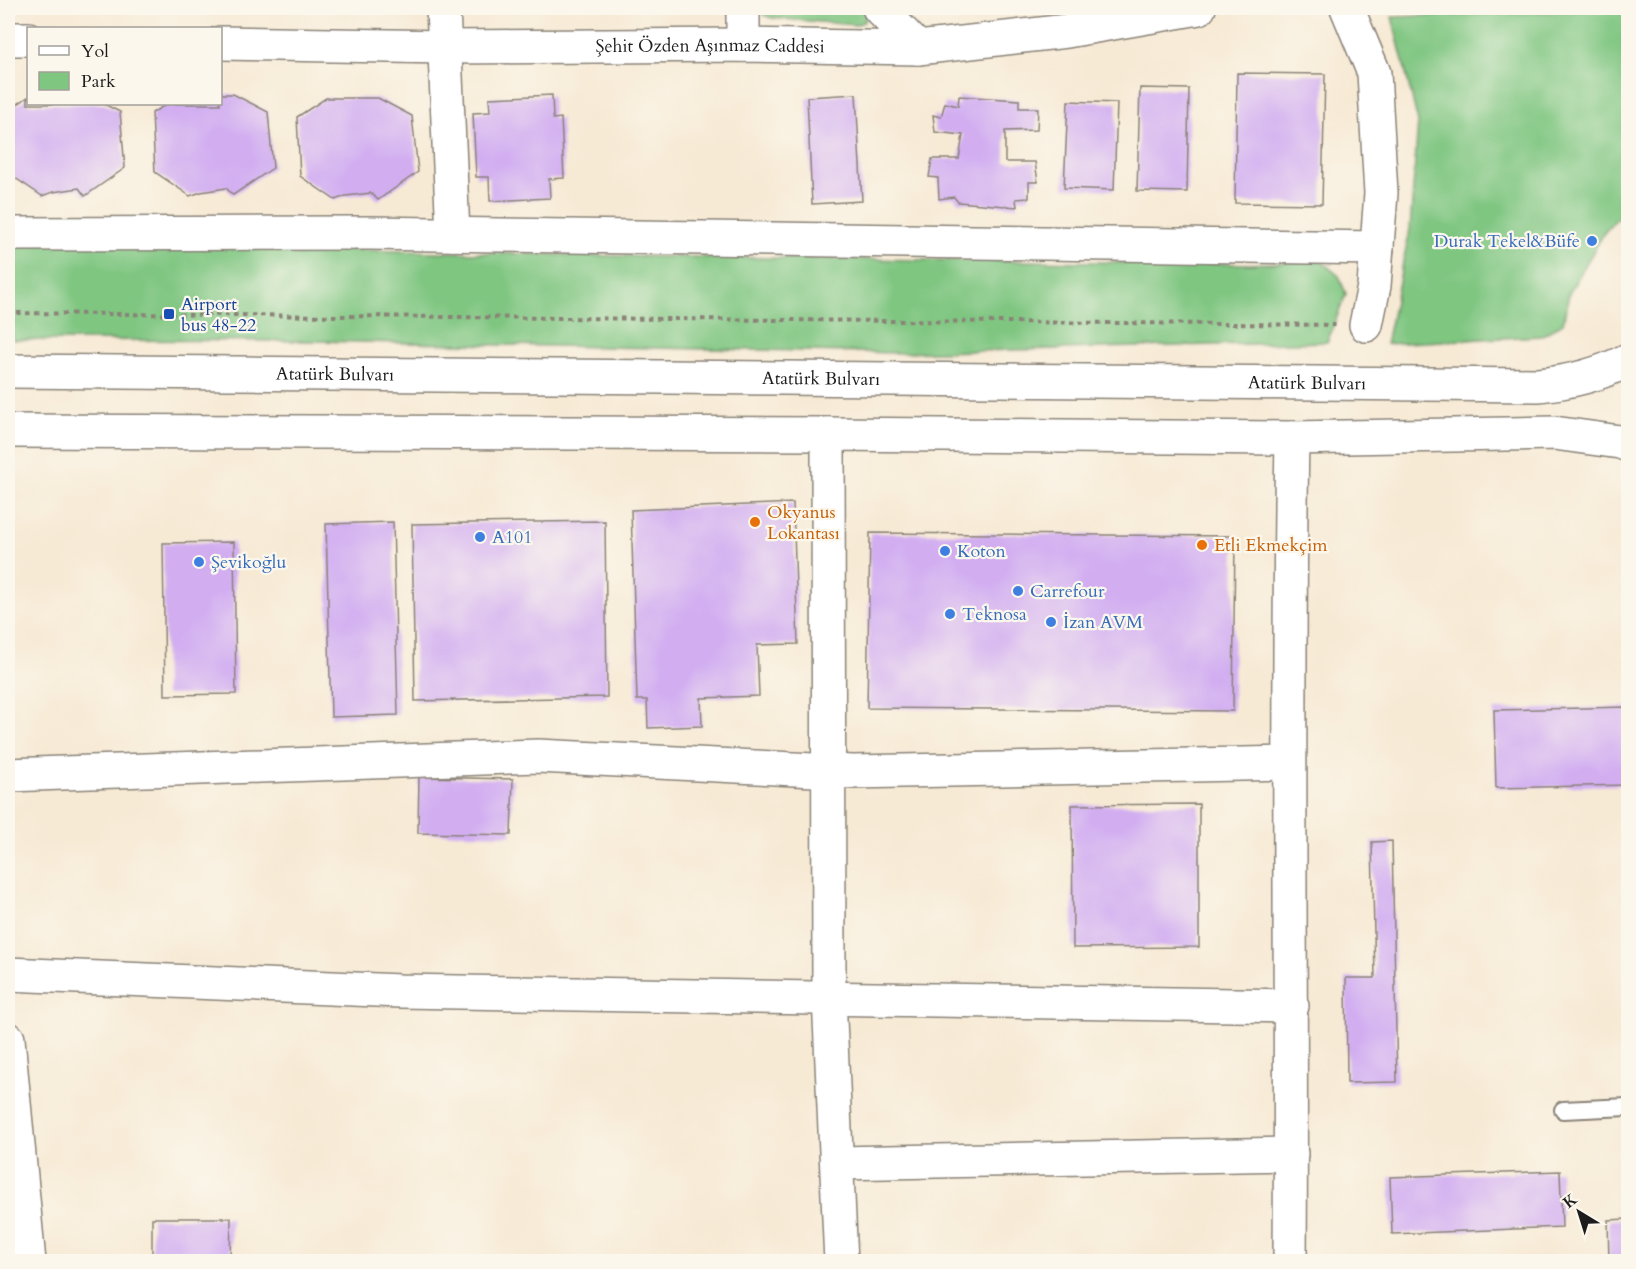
<svg xmlns="http://www.w3.org/2000/svg" width="1636" height="1269" viewBox="0 0 1636 1269" font-family="Cardo,serif">
  <style>
    .green { fill: #7fc681; stroke: #4e714e; stroke-width: 1.5 }
    .building { fill: #d2aef1 }
    .lines { fill: none; stroke-linecap: round; stroke-linejoin: round }
    .service-casing { stroke: #8a8378; stroke-width: 20 }
    .minor-casing { stroke: #8a8378; stroke-width: 36 }
    .tertiary-casing { stroke: #8a8378; stroke-width: 36 }
    .primary-casing { stroke: #8a8378; stroke-width: 36 }
    .path { stroke: #8a8378; stroke-width: 4; stroke-dasharray: 4.5 4.5; stroke-linecap: butt }
    .service { stroke: #fff; stroke-width: 16 }
    .minor { stroke: #fff; stroke-width: 33 }
    .tertiary { stroke: #fff; stroke-width: 33 }
    .primary { stroke: #fff; stroke-width: 33 }
    .shop-dot { fill: #3f7fe0; stroke: #fbf7ec; stroke-width: 2 }
    .transit-dot { fill: #1a4fb4; stroke: #fbf7ec; stroke-width: 2 }
    .food-dot { fill: #e8710a; stroke: #fbf7ec; stroke-width: 2 }
    .labels { text-anchor: middle; dominant-baseline: central; stroke-width: 4.5; stroke-linejoin: round; paint-order: stroke }
    .street-label { font-size: 18px; fill: #1c1c1c; stroke: #fbf7ec }
    .shop-label { font-size: 18px; fill: #366cbe; stroke: #fbf7ec; text-anchor: start }
    .transit-label { font-size: 18px; fill: #164399; stroke: #fbf7ec; text-anchor: start }
    .food-label { font-size: 18px; fill: #c56008; stroke: #fbf7ec; text-anchor: start }
  </style>
  <rect width="100%" height="100%" fill="#fbf7ec"/>
  <filter id="ink" filterUnits="userSpaceOnUse"><feTurbulence type="fractalNoise" baseFrequency=".0167" numOctaves="2"/><feDisplacementMap in="SourceGraphic" scale="12" xChannelSelector="R" yChannelSelector="G"/><feConvolveMatrix kernelMatrix="1 2 1 2 8 2 1 2 1" color-interpolation-filters="sRGB"/></filter>
  <filter id="wash" filterUnits="userSpaceOnUse"><feTurbulence type="fractalNoise" baseFrequency=".008" numOctaves="4" result="noise"/><feDisplacementMap in="SourceGraphic" scale="24" xChannelSelector="R" yChannelSelector="G"/><feGaussianBlur stdDeviation="1.35" result="paint"/><feColorMatrix in="noise" values="0 0 0 0 0 0 0 0 0 0 0 0 0 0 0 0 0 1.4 0 .05"/><feComposite in="paint" operator="in"/></filter>
  <g filter="url(#wash)">
    <rect width="100%" height="100%" fill="#f7ead5"/>
    <!-- green -->
    <g class="green">
      <polygon points="760,8 866,8 868,16 863,22 855,25 772,18 763,15"/>
      <polygon points="1628,9 1628,206 1604,233 1569,293 1563,323 1541,336 1386,344 1410,229 1418,122 1392,17"/>
      <polygon points="8,242 612,256 1249,264 1321,261 1339,276 1346,294 1327,342 899,353 313,341 13,340 8,312"/>
    </g>
    <g id="blocks">
      <!-- building -->
      <g class="building">
        <polygon points="1237,73 1325,74 1322,204 1235,203"/>
        <polygon points="1140,88 1189,89 1187,192 1137,191"/>
        <polygon points="220,94 233,94 268,112 273,168 233,195 226,188 201,192 190,196 155,172 152,113 167,104 220,104"/>
        <polygon points="856,94 862,201 812,204 807,97"/>
        <polygon points="552,95 553,119 561,118 564,178 549,179 550,198 490,201 489,177 476,177 473,113 490,112 489,98"/>
        <polygon points="959,96 1019,100 1019,108 1038,108 1037,130 1005,131 1005,162 1035,162 1038,182 1029,182 1029,198 1016,199 1017,207 958,202 954,197 939,199 938,178 929,177 932,159 959,159 963,135 935,132 933,115 941,117 945,103 958,106"/>
        <polygon points="28,97 28,104 104,104 120,112 125,168 85,196 79,188 53,192 42,196 8,173 8,111"/>
        <polygon points="326,98 378,98 412,116 418,172 378,200 371,193 346,196 335,200 300,176 297,117"/>
        <polygon points="1068,101 1117,103 1114,190 1064,188"/>
        <polygon points="793,503 798,644 757,645 759,696 701,698 702,726 648,728 647,700 637,700 631,510"/>
        <polygon points="605,521 607,697 415,701 412,524"/>
        <polygon points="393,522 398,715 331,717 326,524"/>
        <polygon points="870,533 1235,536 1233,711 867,708"/>
        <polygon points="234,542 236,694 165,695 163,543"/>
        <polygon points="1628,707 1628,785 1496,788 1494,710"/>
        <polygon points="419,777 513,779 511,835 418,833"/>
        <polygon points="1199,804 1199,947 1073,948 1072,805"/>
        <polygon points="1392,841 1397,1082 1347,1083 1346,978 1375,978 1372,842"/>
        <polygon points="1560,1171 1562,1227 1392,1234 1390,1177"/>
        <polygon points="152,1218 231,1218 230,1262 152,1262"/>
        <polygon points="1628,1219 1628,1262 1609,1262 1608,1220"/>
      </g>
    </g>
  </g>
  <g filter="url(#ink)">
    <use href="#blocks" fill-opacity="0" stroke="#8a8378" stroke-width="1.5"/>
    <g class="lines">
      <!-- service casing -->
      <g class="service-casing">
        <polyline id="service" points="1563,1110 1628,1107"/>
      </g>
      <!-- minor casing -->
      <g class="minor-casing">
        <g id="minor">
          <polyline points="443,8 453,234"/>
          <polyline points="1347,8 1374,73 1381,193 1374,286 1366,325"/>
          <polyline points="8,234 369,233 1377,248"/>
          <polyline points="828,434 829,997 841,1262"/>
          <polyline points="8,775 538,756 853,772 1288,763"/>
          <polyline points="8,974 400,991 1292,1006"/>
          <polyline points="8,1039 29,1262"/>
          <polyline points="837,1163 1291,1154"/>
          <path d="M1290 1262C1292 987 1287 713 1292 438"/>
        </g>
      </g>
      <!-- tertiary casing -->
      <g class="tertiary-casing">
        <g id="tertiary">
          <polyline points="879,8 918,48"/>
          <polyline points="8,39 28,39"/>
          <path id="s1" d="M220 43 446 47 743 45 918 48 1067 31 1199 8"/>
          <polyline points="743,45 743,8"/>
        </g>
      </g>
      <!-- primary casing -->
      <g class="primary-casing">
        <g id="primary">
          <path id="s2" d="M8 371 1538 385C1571 382 1599 375 1628 360"/>
          <polyline points="8,431 828,434 1292,438 1554,433 1620,442 1628,445"/>
        </g>
      </g>
      <!-- path -->
      <polyline class="path" points="8,313 1338,325"/>
      <!-- service -->
      <use href="#service" class="service"/>
      <!-- minor -->
      <use href="#minor" class="minor"/>
      <!-- tertiary -->
      <use href="#tertiary" class="tertiary"/>
      <!-- primary -->
      <use href="#primary" class="primary"/>
    </g>
  </g>
  <!-- markers -->
  <g class="shop-dot">
    <circle cx="1592" cy="241" r="6"/>
    <circle cx="480" cy="537" r="6"/>
    <circle cx="945" cy="551" r="6"/>
    <circle cx="199" cy="562" r="6"/>
    <circle cx="1018" cy="591" r="6"/>
    <circle cx="950" cy="614" r="6"/>
    <circle cx="1051" cy="622" r="6"/>
  </g>
  <rect class="transit-dot" x="163" y="308" width="12" height="12" rx="3"/>
  <g class="food-dot">
    <circle cx="755" cy="522" r="6"/>
    <circle cx="1202" cy="545" r="6"/>
  </g>
  <g class="labels">
    <!-- street labels -->
    <g class="street-label">
      <text stroke="none"><textPath href="#s1" startOffset="490">Şehit Özden Aşınmaz Caddesi</textPath></text>
      <text stroke="none"><textPath href="#s2" startOffset="327">Atatürk Bulvarı</textPath></text>
      <text stroke="none"><textPath href="#s2" startOffset="813">Atatürk Bulvarı</textPath></text>
      <text stroke="none"><textPath href="#s2" startOffset="1299">Atatürk Bulvarı</textPath></text>
    </g>
    <!-- shop labels -->
    <g class="shop-label">
      <text x="1580" y="241" text-anchor="end">Durak Tekel&amp;Büfe</text>
      <text x="492" y="537">A101</text>
      <text x="957" y="551">Koton</text>
      <text x="211" y="562">Şevikoğlu</text>
      <text x="1030" y="591">Carrefour</text>
      <text x="962" y="614">Teknosa</text>
      <text x="1063" y="622">İzan AVM</text>
    </g>
    <!-- transit labels -->
    <g class="transit-label">
      <text x="181" y="304">Airport<tspan x="181" dy="21">bus 48-22</tspan></text>
    </g>
    <!-- food labels -->
    <g class="food-label">
      <text x="767" y="512">Okyanus<tspan x="767" dy="21">Lokantası</tspan></text>
      <text x="1214" y="545">Etli Ekmekçim</text>
    </g>
  </g>
  <!-- margin -->
  <rect width="1636" height="1269" fill="none" stroke="#fbf7ec" stroke-width="30"/>
  <!-- legend -->
  <rect x="27" y="27" width="195" height="78" fill="#fbf7ec" stroke="#a29f99" stroke-width="1.5"/>
  <rect x="39" y="46" width="30" height="9" fill="#ffffff" stroke="#a29f99" stroke-width="1.5"/>
  <text x="81" y="57" font-size="18" fill="#1c1c1c">Yol</text>
  <rect x="39" y="72" width="30" height="18" fill="#7fc681" stroke="#a29f99" stroke-width="1.5"/>
  <text x="81" y="87" font-size="18" fill="#1c1c1c">Park</text>
  <!-- north arrow -->
  <g transform="translate(1579 1212) rotate(322)" stroke="#fbf7ec" stroke-width="4.5" paint-order="stroke">
  <path d="M0-4.5L10 22L0 15L-10 22Z" fill="#1c1c1c"/>
  <text y="-9" font-size="16" font-weight="bold" text-anchor="middle" fill="#1c1c1c">K</text>
  </g>
</svg>
